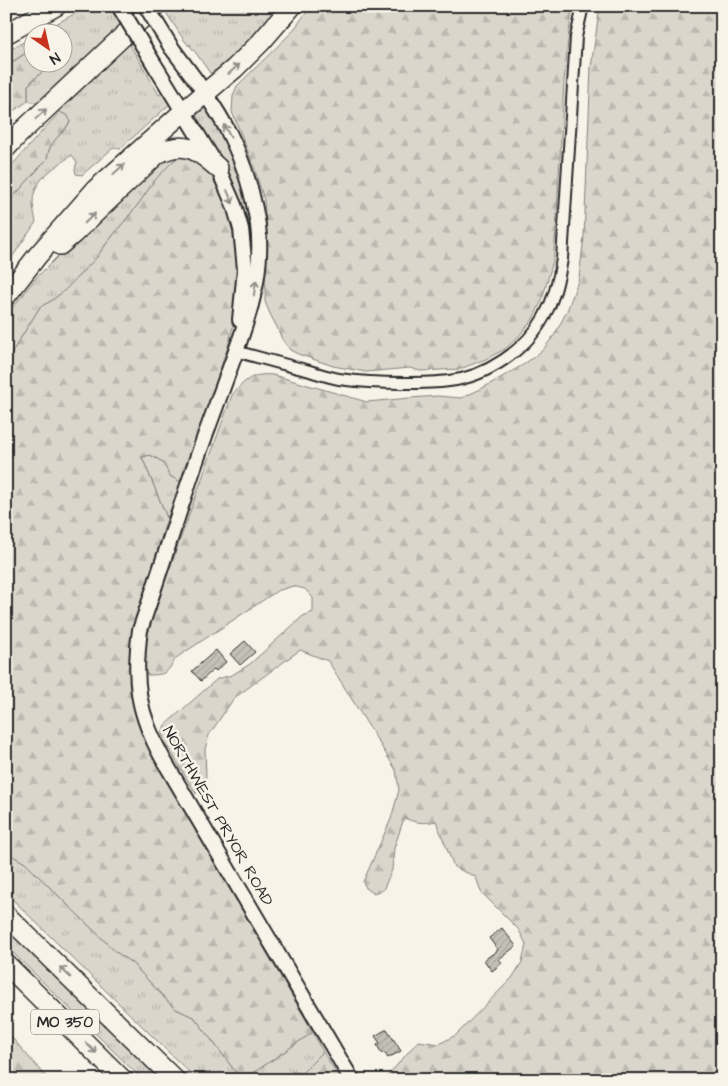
<svg xmlns="http://www.w3.org/2000/svg" width="728" height="1086" viewBox="0 0 728 1086" font-family="'Architects Daughter',sans-serif">
  <style>
    .grass { fill: url(#grass-tufts); stroke: #82807c }
    .forest { fill: url(#forest-firs); stroke: #82807c }
    .building { fill: url(#building-hatch); stroke: #2b2b2b }
    .lines { fill: none; stroke-linecap: round; stroke-linejoin: round }
    .street-casing { stroke: #2b2b2b; stroke-width: 14 }
    .secondary-casing { stroke: #2b2b2b; stroke-width: 18 }
    .highway-casing { stroke: #2b2b2b; stroke-width: 22 }
    .street { stroke: #f7f3e8; stroke-width: 10 }
    .secondary { stroke: #f7f3e8; stroke-width: 14 }
    .highway { stroke: #f7f3e8; stroke-width: 19 }
    .secondary-bridge-casing { stroke: #2b2b2b; stroke-width: 18; stroke-linecap: butt }
    .secondary-bridge { stroke: #f7f3e8; stroke-width: 14 }
    .oneway { stroke: #918f8a }
    .labels { text-anchor: middle; dominant-baseline: central; stroke-width: 5; stroke-linejoin: round; paint-order: stroke }
    .shield { fill: #f7f3e8; stroke: #686764; stroke-width: 1 }
    .shield-label { font-size: 15px; font-weight: bold; fill: #2b2b2b }
    .street-label { font-size: 16px; fill: #2b2b2b; stroke: #f7f3e8 }
  </style>
  <defs>
    <pattern id="grass-tufts" width="24" height="20" patternUnits="userSpaceOnUse" patternTransform="scale(1.25)"><rect width="24" height="20" fill="#dad6cc"/><path d="M3 7l-1-3M5 7V3M7 7l1-3M15 17l-1-3M17 17v-4M19 17l1-3" fill="none" stroke="#bbb8af"/></pattern>
    <pattern id="forest-firs" width="22" height="20" patternUnits="userSpaceOnUse" patternTransform="scale(1.25)"><rect width="22" height="20" fill="#dad6cc"/><path d="M5 1l3.5 6h-7zM16 11l3.5 6h-7z" fill="#bbb8af"/></pattern>
    <pattern id="building-hatch" width="6" height="6" patternUnits="userSpaceOnUse" patternTransform="scale(1.25)"><rect width="6" height="6" fill="#c4c1b9"/><path d="M-1 1l2-2M0 6l6-6M5 7l2-2" fill="none" stroke="#a9a69f"/></pattern>
  </defs>
  <rect width="100%" height="100%" fill="#f7f3e8"/>
  <filter id="ink" filterUnits="userSpaceOnUse"><feTurbulence type="fractalNoise" baseFrequency=".02" numOctaves="2"/><feDisplacementMap in="SourceGraphic" scale="10" xChannelSelector="R" yChannelSelector="G"/><feConvolveMatrix kernelMatrix="1 2 1 2 8 2 1 2 1" color-interpolation-filters="sRGB"/></filter>
  <g filter="url(#ink)">
    <!-- grass -->
    <g class="grass">
      <path d="M89 6H147L58 90 36 102 28 101V85C36 78 44 72 47 63L62 62V32H41Z"/>
      <polygon points="166,6 284,6 238,54 213,72 210,73 196,53 191,47 190,44 189,46 184,40 163,8"/>
      <polygon points="32,37 32,51 27,52 6,66 6,52"/>
      <path d="M128 42 145 70 159 95 163 93 170 104 120 149 113 148 82 175 76 174 75 169 77 162 72 155C60 164 39 176 35 191 31 201 34 212 36 222L13 256 10 269 6 270V205L47 159C49 139 62 137 70 122L68 116 57 111Z"/>
      <polygon points="205,108 208,110 224,136 237,162 253,229 251,288 234,188 226,168 196,119 196,116"/>
      <polygon points="184,154 173,161 155,181 140,202 103,248 97,257 64,291 51,301 40,307 6,362 6,316 35,279 60,254 161,159"/>
      <polygon points="150,455 163,462 170,476 181,482 167,518 142,457"/>
      <polygon points="6,852 25,863 116,952 132,963 174,1008 195,1018 238,1075 249,1076 313,1032 323,1052 302,1073 292,1072 283,1080 197,1080 6,893"/>
      <polygon points="6,929 160,1080 143,1080 6,946"/>
    </g>
    <!-- forest -->
    <g class="forest">
      <polygon points="311,6 573,6 569,31 564,82 556,231 553,261 542,300 533,319 519,336 505,349 486,359 460,369 420,371 410,368 366,372 333,366 298,354 290,350 282,339 277,327 271,316 265,302 266,225 264,200 253,164 232,112 233,96 237,86 292,32"/>
      <path d="M600 6H722V1080H384L418 1041 439 1044 456 1035 512 978 522 962 526 944 519 930 481 892 476 877 454 867 436 821C423 824 417 823 404 818L394 848 392 870 383 890 373 893 366 888 363 882 391 819 399 790 396 770 328 661 300 650 234 698 209 735 205 749 206 778 196 794 164 741 162 733 165 725 217 679 232 675 250 664 303 616 313 612V598L305 589 293 586 277 591 176 658C167 673 166 675 148 675L143 671 147 636 154 612 232 395C245 380 252 373 273 375L367 402 410 398 438 396 461 398 481 389 523 365 543 350 555 334 567 311 579 278 584 237 591 67Z"/>
      <path d="M32 51V62L47 63C44 72 35 78 28 85V101L6 116V66L28 52Z"/>
      <path d="M60 112 68 116 70 121C62 137 49 139 47 159L6 205V172C24 152 41 131 60 112Z"/>
      <polygon points="184,154 208,169 225,203 235,233 239,260 238,290 235,319 227,350 181,482 170,476 163,462 150,455 142,457 167,518 135,628 152,752 163,774 313,1032 249,1076 238,1075 195,1018 174,1008 132,963 116,952 25,863 6,852 6,362 40,307 51,301 64,291 97,257 103,248 140,202 154,181 173,161"/>
      <polygon points="6,1031 49,1080 6,1080"/>
      <polygon points="323,1052 341,1080 283,1080 292,1072 302,1073"/>
    </g>
    <!-- building -->
    <g class="building">
      <polygon points="245,641 255,652 240,665 230,654"/>
      <polygon points="216,650 226,662 216,671 214,669 201,681 192,671"/>
      <polygon points="502,928 516,946 499,959 502,963 492,971 484,960 498,950 489,938"/>
      <polygon points="387,1029 401,1051 388,1058 384,1052 382,1054 377,1045 380,1043 375,1036"/>
    </g>
    <g class="lines">
      <!-- street casing -->
      <g class="street-casing">
        <path id="street" d="M236 351C259 358 283 364 306 370 317 373 328 377 339 379 360 382 382 383 404 383 419 383 434 383 449 381 486 377 526 350 544 317 554 299 559 280 562 259L576 37 583 6"/>
      </g>
      <!-- secondary casing -->
      <g class="secondary-casing">
        <g id="secondary">
          <path d="M171 47C192 75 214 103 230 135 244 163 253 194 258 225 264 274 248 319 231 365 221 392 211 419 201 447 180 507 161 569 140 630 133 681 138 714 163 759L352 1080"/>
          <polyline points="154,64 218,168 234,205 241,229 245,269 240,320"/>
        </g>
      </g>
      <!-- highway casing -->
      <g class="highway-casing">
        <g id="highway">
          <polyline points="6,34 56,6"/>
          <polyline points="6,148 18,135 155,6"/>
          <path d="M60 245 73 234 157 154C184 140 197 149 218 168"/>
          <polyline points="6,296 38,255 96,189 183,112 235,68 261,42 292,6"/>
          <polyline points="6,915 175,1080"/>
          <polyline points="6,964 123,1080"/>
        </g>
      </g>
      <!-- street -->
      <use href="#street" class="street"/>
      <!-- secondary -->
      <use href="#secondary" class="secondary"/>
      <!-- highway -->
      <use href="#highway" class="highway"/>
      <!-- secondary-bridge casing -->
      <g class="secondary-bridge-casing">
        <g id="secondary-bridge">
          <polyline points="119,6 154,64"/>
          <polyline points="146,6 171,47"/>
        </g>
      </g>
      <!-- secondary-bridge -->
      <use href="#secondary-bridge" class="secondary-bridge"/>
    </g>
    <!-- one-way arrows -->
    <defs><path id="oneway-shaft" d="M-6 0H5M1.5-3L5.5 0L1.5 3" fill="none" stroke-width="1.6" stroke-linecap="round" stroke-linejoin="round" transform="scale(1.25)"/></defs>
    <g class="oneway">
      <use href="#oneway-shaft" transform="translate(234 69) rotate(-42)"/>
      <use href="#oneway-shaft" transform="translate(41 114) rotate(-43)"/>
      <use href="#oneway-shaft" transform="translate(227 131) rotate(-119)"/>
      <use href="#oneway-shaft" transform="translate(119 169) rotate(-42)"/>
      <use href="#oneway-shaft" transform="translate(230 197) rotate(67)"/>
      <use href="#oneway-shaft" transform="translate(90 218) rotate(-44)"/>
      <use href="#oneway-shaft" transform="translate(255 288) rotate(-81)"/>
      <use href="#oneway-shaft" transform="translate(65 972) rotate(-136)"/>
      <use href="#oneway-shaft" transform="translate(91 1048) rotate(45)"/>
    </g>
  </g>
  <g class="labels">
    <!-- shield labels -->
    <rect class="shield" x="31" y="1009.5" width="68" height="25" rx="4"/>
    <g class="shield-label">
      <text x="65" y="1022">MO 350</text>
    </g>
    <!-- street labels -->
    <g class="street-label">
      <text transform="translate(218 816) rotate(60)">NORTHWEST PRYOR ROAD</text>
    </g>
  </g>
  <!-- margin -->
  <rect width="728" height="1086" fill="none" stroke="#f7f3e8" stroke-width="25"/>
  <rect x="12" y="12" width="703" height="1061" fill="none" stroke="#2b2b2b" stroke-width="2" filter="url(#ink)"/>
  <!-- north arrow -->
  <g transform="translate(48 48) rotate(146)"><circle r="24" fill="#f7f3e8" stroke="#a5a39c"/>
  <path d="M0-4L9 19L0 12L-9 19Z" fill="#c8321e"/>
  <text y="-8" font-size="14" font-weight="bold" text-anchor="middle" fill="#2b2b2b">N</text>
  </g>
</svg>
